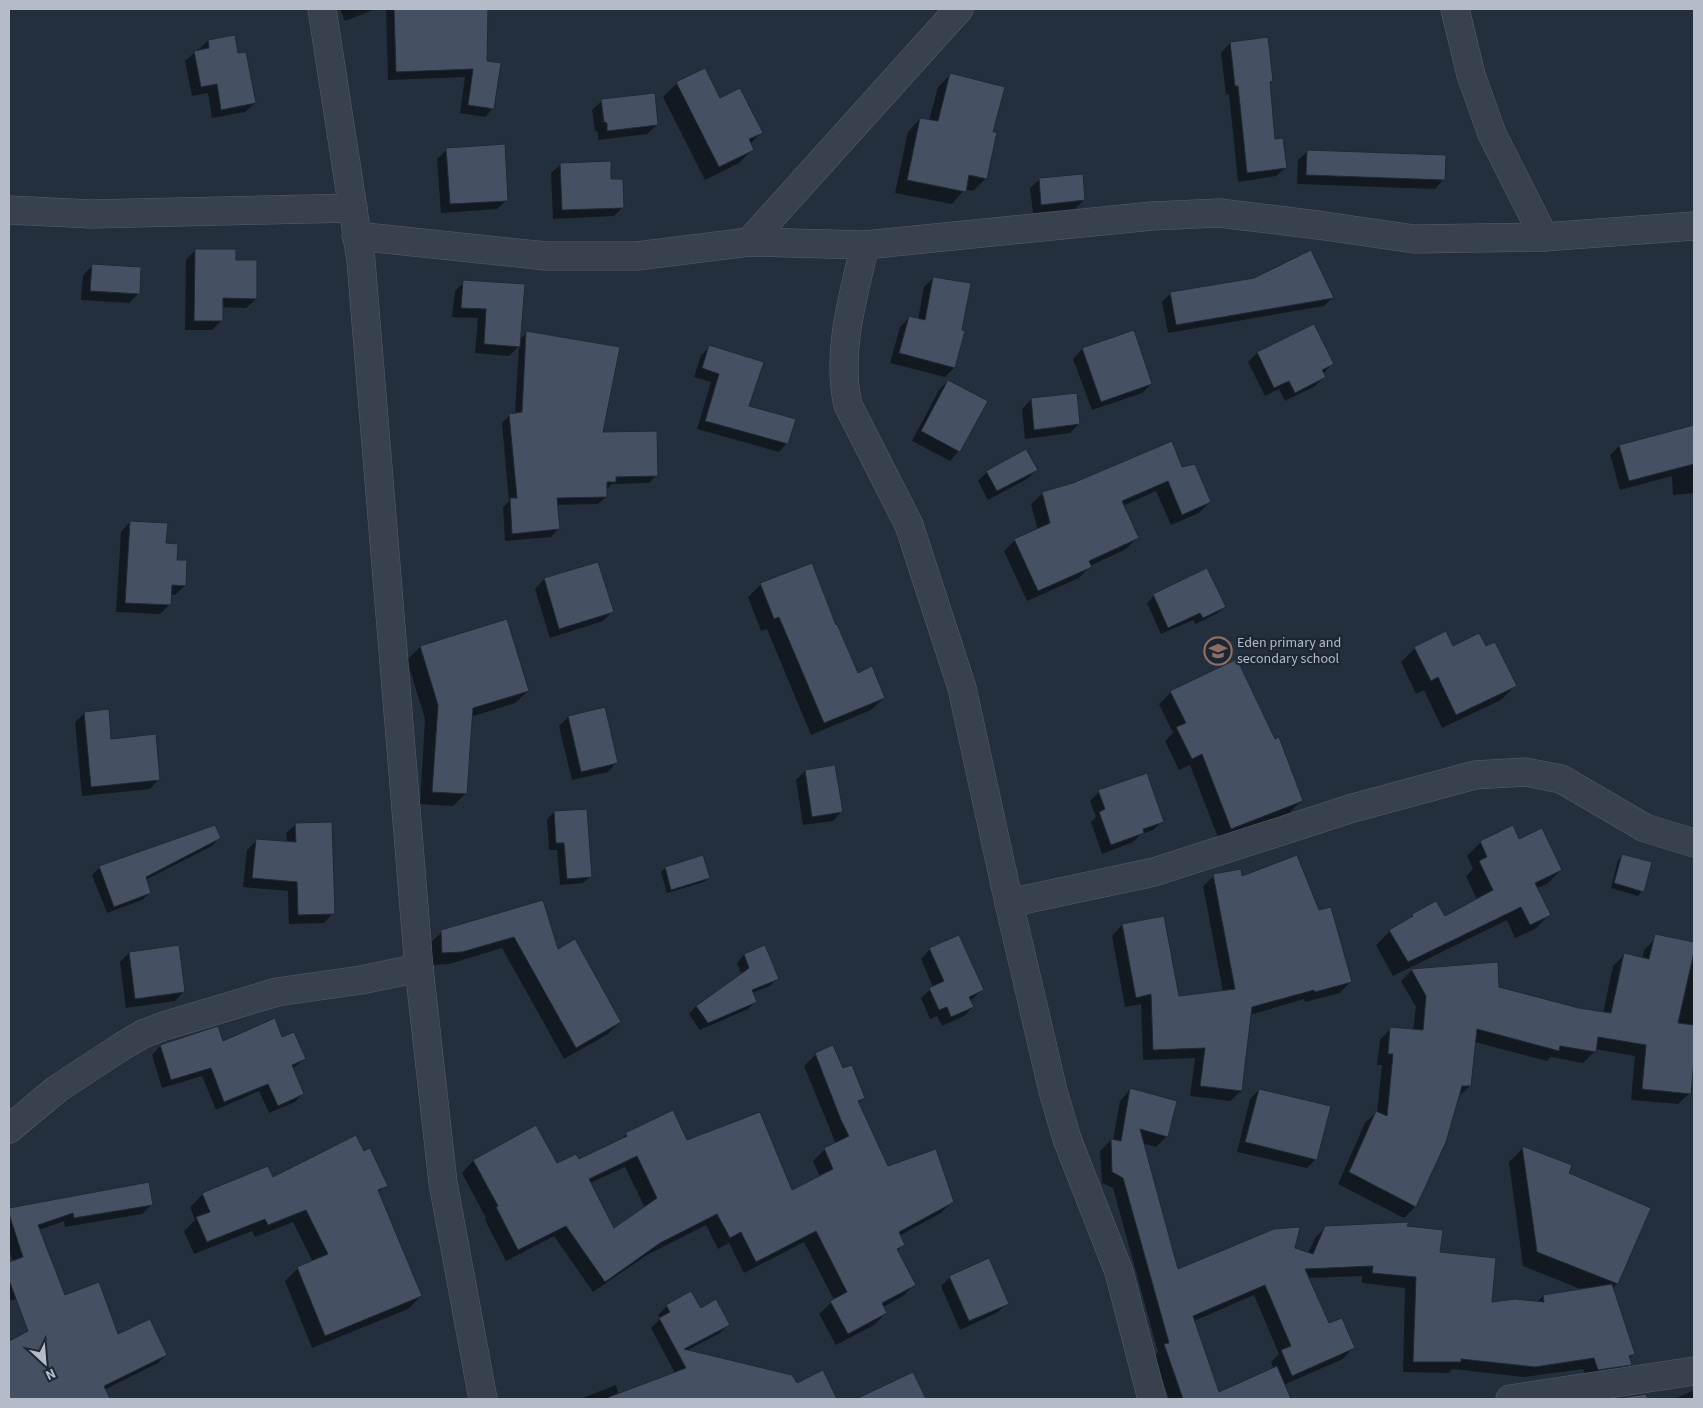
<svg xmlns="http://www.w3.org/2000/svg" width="1703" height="1408" viewBox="0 0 1703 1408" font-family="'Source Sans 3',sans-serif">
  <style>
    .shadow { fill: #0007; fill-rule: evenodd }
    .building { fill: #455162; stroke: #1f2835; fill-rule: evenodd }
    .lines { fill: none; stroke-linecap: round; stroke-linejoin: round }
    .minor-casing { stroke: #565f6c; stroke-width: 29 }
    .minor { stroke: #38414e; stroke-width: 28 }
    .labels { text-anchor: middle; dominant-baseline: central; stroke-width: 4.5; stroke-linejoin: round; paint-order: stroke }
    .poi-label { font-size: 14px; fill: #b4bcc9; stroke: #1d2633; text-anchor: start }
  </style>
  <rect width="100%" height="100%" fill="#242f3e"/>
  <!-- shadow -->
  <g class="shadow">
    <polygon points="340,9 376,9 345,21"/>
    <polygon points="386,9 460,9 461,20 486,62 493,108 485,117 460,113 465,77 388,80"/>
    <polygon points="208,41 237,55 255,103 245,112 212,118 208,93 192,96 185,61"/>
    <polygon points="1230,43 1271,81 1269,83 1274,140 1286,167 1276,176 1238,182 1229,94 1226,95 1221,53"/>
    <polygon points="951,74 992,132 986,178 973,191 965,189 952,204 895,193 908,132 920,119 929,121 938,87"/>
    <polygon points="677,83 719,100 761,133 750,144 753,149 739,163 705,180 663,97"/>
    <polygon points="602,101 657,125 647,134 598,140 598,132 595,131 592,110"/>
    <polygon points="447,150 507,200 497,209 441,213 437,159"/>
    <polygon points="1308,151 1444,179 1435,189 1297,184 1298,160"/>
    <polygon points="561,164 610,180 623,207 614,216 553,219 551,173"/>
    <polygon points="1040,179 1084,200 1075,209 1033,213 1030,188"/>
    <polygon points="195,250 234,262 256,299 246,308 221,307 221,321 212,330 185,330 186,260"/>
    <polygon points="92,266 139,293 129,303 81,300 83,275"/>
    <polygon points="933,278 954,368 945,377 890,363 900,327 909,318 918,320 924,287"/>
    <polygon points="464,282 519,340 527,333 601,434 657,475 649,483 612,484 607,489 606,497 598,504 556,505 558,529 551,537 505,541 503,507 509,501 502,423 510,415 515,414 519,346 509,356 475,353 478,318 452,317 455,291"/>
    <polygon points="1171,293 1333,297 1324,306 1168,333 1162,302"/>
    <polygon points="1133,332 1151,384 1142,393 1092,410 1073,359 1082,349"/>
    <polygon points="710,347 748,407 787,443 779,452 697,429 711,382 694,377 701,355"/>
    <polygon points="1257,353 1332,364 1323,374 1324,377 1315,386 1285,401 1279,389 1265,396 1248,362"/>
    <polygon points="948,381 959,451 950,461 912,441 939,390"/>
    <polygon points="1076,394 1079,424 1070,433 1025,439 1022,409 1031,400"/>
    <polygon points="1694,428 1694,493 1673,495 1672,476 1620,490 1610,455 1619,446 1684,429"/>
    <polygon points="1181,469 1210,502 1199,513 1171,525 1156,491 1123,506 1137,538 1126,549 1090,566 1079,578 1027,601 1004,551 1015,540 1038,530 1031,504 1043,493"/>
    <polygon points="1036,470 1027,479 988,500 978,481 987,472"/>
    <polygon points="130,522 165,545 176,561 185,586 175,595 170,595 169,605 160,614 116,612 121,532"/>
    <polygon points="597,563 612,612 603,621 550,638 535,589 544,579"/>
    <polygon points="761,584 835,627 857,674 884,698 871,710 811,735 767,629 761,631 748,597"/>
    <polygon points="1154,596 1225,606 1218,613 1196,624 1193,620 1161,634 1147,603"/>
    <polygon points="506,620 528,691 515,703 471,717 466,793 453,806 420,804 425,719 407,660 420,647"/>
    <polygon points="1415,648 1485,648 1515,686 1501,700 1442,728 1424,690 1416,694 1401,662"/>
    <polygon points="1171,692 1301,801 1289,813 1219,840 1190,765 1179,770 1165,741 1173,733 1159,704"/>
    <polygon points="85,713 110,740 159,779 150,789 82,796 75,722"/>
    <polygon points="568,717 617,762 608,772 572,780 559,726"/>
    <polygon points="805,771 842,811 833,821 803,825 796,780"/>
    <polygon points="1099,792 1163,821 1153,830 1140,835 1133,842 1102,854 1091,822 1096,817 1090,801"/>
    <polygon points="554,812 591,876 583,883 560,885 557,850 549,850 547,819"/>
    <polygon points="296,824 333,913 324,923 289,924 288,891 243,887 247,850 256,841 287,843 286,833"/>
    <polygon points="219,838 212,846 145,880 150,893 142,900 107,913 92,875 100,867"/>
    <polygon points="1481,842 1561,870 1547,884 1537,888 1549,915 1535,929 1515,938 1507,920 1393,976 1376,945 1390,931 1406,922 1413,915 1444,918 1477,900 1466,876 1473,869 1467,856"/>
    <polygon points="1623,856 1642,891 1638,896 1611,888 1618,860"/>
    <polygon points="665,868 709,878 704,882 667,893 661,872"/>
    <polygon points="1214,876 1241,878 1318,912 1350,982 1340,993 1305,1002 1304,999 1250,1015 1241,1091 1230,1101 1190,1096 1195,1058 1143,1060 1141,1004 1125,1007 1112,936 1122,925 1163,917 1178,998 1223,991 1203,886"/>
    <polygon points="542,901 558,951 620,1022 608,1034 564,1059 502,948 449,964 431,965 429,944 442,932"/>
    <polygon points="1655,939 1694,947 1694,1067 1692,1067 1690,1093 1678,1104 1631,1100 1635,1056 1595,1049 1594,1052 1583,1063 1551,1057 1547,1061 1475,1042 1470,1086 1458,1097 1445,1141 1415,1207 1404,1218 1338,1184 1365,1123 1376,1112 1377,1113 1382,1065 1377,1065 1380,1040 1391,1028 1413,1031 1416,1007 1401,981 1412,970 1498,988 1579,1009 1603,1013 1613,966 1624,955 1642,959 1644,950"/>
    <polygon points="930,949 982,990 970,1001 973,1007 964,1016 942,1026 937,1016 930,1019 921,998 933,987 921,959"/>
    <polygon points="129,953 184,991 175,1001 126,1008 120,962"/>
    <polygon points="744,955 777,978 770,986 752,993 755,1002 748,1009 700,1030 689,1014 696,1006 742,975 737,963"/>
    <polygon points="218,1028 222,1042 282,1039 305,1059 292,1069 303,1093 295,1102 269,1113 259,1091 216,1110 202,1076 162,1088 152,1055 160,1046"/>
    <path d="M816 1054 843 1070 864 1097 858 1103 887 1167 952 1202 941 1213 899 1236 904 1245 897 1251 914 1285 903 1296 883 1307 886 1313 874 1325 836 1345 819 1314 834 1300 804 1242 744 1273 729 1243 718 1249 706 1225 647 1255 593 1292 554 1236 506 1261 485 1220 486 1218 462 1173 473 1161 536 1127 557 1164 578 1161 620 1141 626 1134 687 1142 791 1192 820 1177 813 1161 825 1149 836 1144 804 1066ZM625 1167 645 1208 614 1230 590 1183Z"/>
    <polygon points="1130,1090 1167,1136 1156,1147 1142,1143 1177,1271 1294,1248 1308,1253 1315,1238 1326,1227 1405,1227 1439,1253 1491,1304 1537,1302 1543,1296 1583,1290 1523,1266 1509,1162 1523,1148 1567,1173 1650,1209 1617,1284 1612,1289 1633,1354 1629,1359 1631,1364 1620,1375 1587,1380 1583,1369 1524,1377 1452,1369 1449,1373 1403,1372 1405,1288 1362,1283 1362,1276 1308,1278 1328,1325 1353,1348 1343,1359 1283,1385 1282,1395 1273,1399 1257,1399 1249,1382 1274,1369 1271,1362 1279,1354 1254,1295 1194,1321 1220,1399 1169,1399 1154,1356 1158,1352 1113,1188 1102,1183 1100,1151 1111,1140 1113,1140 1120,1101"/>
    <polygon points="1259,1090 1316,1159 1307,1168 1237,1152 1250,1099"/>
    <polygon points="364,1153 386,1185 378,1193 421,1296 408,1309 312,1348 285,1281 298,1268 313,1262 293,1222 255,1237 252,1231 194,1254 184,1231 195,1220 190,1207 203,1194 272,1178"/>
    <polygon points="148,1184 151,1205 142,1214 65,1227 64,1221 39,1230 49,1290 9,1301 9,1264 13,1262 9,1249 9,1209"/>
    <polygon points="950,1277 1007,1303 998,1312 960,1330 941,1286"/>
    <polygon points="103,1296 118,1335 166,1355 158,1363 86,1399 14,1399 9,1387 13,1383 9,1374 9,1342"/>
    <polygon points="667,1306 700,1310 728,1325 720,1333 686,1351 797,1384 822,1372 836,1399 650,1399 647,1390 675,1373 651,1328 660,1319 658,1315"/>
    <polygon points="616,1385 620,1399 580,1399"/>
    <polygon points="1694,1390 1694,1399 1674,1399"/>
  </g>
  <!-- building -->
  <g class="building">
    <polygon points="394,9 488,9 487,61 501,63 494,109 468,105 473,69 396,72"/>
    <polygon points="235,35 238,53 246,52 256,103 221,110 217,84 201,87 194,51 209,48 208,40"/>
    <polygon points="1268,37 1273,81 1270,82 1275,139 1283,138 1287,168 1247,173 1238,86 1235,86 1230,42"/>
    <polygon points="705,68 720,98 740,88 763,133 749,139 754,150 719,167 676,82"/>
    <polygon points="950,73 1005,87 993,132 997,132 987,179 969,175 966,192 907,180 920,118 938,121"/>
    <polygon points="655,93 658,125 607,131 607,123 604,122 601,99"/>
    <polygon points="505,144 508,201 450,204 446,148"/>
    <polygon points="1307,150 1446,155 1445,180 1306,175"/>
    <polygon points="611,161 611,179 623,179 624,208 562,210 560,163"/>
    <polygon points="1083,174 1085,200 1041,205 1039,178"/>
    <polygon points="195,249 236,249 236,260 257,260 257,299 223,298 223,321 194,321"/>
    <polygon points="1311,250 1334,298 1176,325 1170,292 1254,278"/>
    <polygon points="92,264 141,267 140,294 90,291"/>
    <polygon points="933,277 971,283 962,330 965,331 955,368 899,353 909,316 925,320"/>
    <polygon points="463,280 525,284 520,347 484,344 486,309 461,308"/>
    <polygon points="1314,324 1334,364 1322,370 1326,377 1295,393 1289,381 1274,388 1257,352"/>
    <polygon points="1134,330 1152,384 1101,402 1082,348"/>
    <polygon points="526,331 620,347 603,432 657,431 658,476 616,477 616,482 607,482 607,497 557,498 560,529 512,534 510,498 517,498 509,414 522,412"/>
    <polygon points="709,345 764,362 749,406 796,419 788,444 705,421 719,374 702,368"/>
    <polygon points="948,380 988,401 960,452 921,431"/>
    <polygon points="1077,393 1080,424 1034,430 1031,398"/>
    <polygon points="1694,425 1694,464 1629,481 1619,445"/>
    <polygon points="1172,441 1182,467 1195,464 1211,502 1182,515 1168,481 1122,501 1139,538 1089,561 1092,567 1038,591 1014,539 1050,523 1042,492 1073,483"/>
    <polygon points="1026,449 1038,470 997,491 986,471"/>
    <polygon points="130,521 168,523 166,543 178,544 177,560 187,560 186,586 172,585 171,605 125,603"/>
    <polygon points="598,562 614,612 559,629 544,578"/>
    <polygon points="812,563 836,625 837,624 858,673 872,666 885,698 824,723 779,617 774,619 760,583"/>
    <polygon points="1207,568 1226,607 1203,618 1200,613 1168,628 1153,594"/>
    <polygon points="507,619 529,691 473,708 467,794 432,792 438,705 420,646"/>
    <polygon points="1446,631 1453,646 1479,633 1486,646 1495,642 1517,686 1456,715 1438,677 1431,681 1414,647"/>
    <polygon points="1237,659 1275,739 1279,737 1303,801 1231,829 1202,754 1192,759 1176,727 1186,723 1170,691"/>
    <polygon points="605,707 618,763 581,772 568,716"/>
    <polygon points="109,709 111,739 156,734 160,780 91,787 84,712"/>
    <polygon points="835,765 843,812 812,817 805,770"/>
    <polygon points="1147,773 1164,822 1143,829 1144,833 1111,845 1099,812 1105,809 1098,790"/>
    <polygon points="587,809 592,877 567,879 564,843 556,843 554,811"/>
    <polygon points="332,822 335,914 298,915 297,882 252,878 256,839 296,842 295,823"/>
    <polygon points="215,825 221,838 146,877 151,893 114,907 99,866"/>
    <polygon points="1513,825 1519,839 1542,828 1562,870 1535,883 1551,915 1530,925 1521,907 1408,962 1389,930 1413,916 1412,914 1436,901 1445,916 1493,890 1479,861 1487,857 1480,841"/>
    <polygon points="1622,854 1652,862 1644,892 1614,883"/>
    <polygon points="703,855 710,878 671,890 665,867"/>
    <polygon points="1297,855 1319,910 1331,907 1352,982 1315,992 1314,990 1252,1007 1242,1091 1200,1086 1205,1048 1153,1050 1151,994 1136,998 1122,924 1164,916 1179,996 1235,989 1213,874 1241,869 1242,876"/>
    <polygon points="543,900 558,949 575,939 621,1022 576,1048 514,937 462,952 442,953 441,930"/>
    <polygon points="1655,934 1694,942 1694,952 1678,1023 1694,1025 1694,1060 1691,1094 1642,1089 1646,1045 1598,1037 1596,1052 1560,1046 1559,1051 1477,1029 1471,1086 1462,1086 1446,1142 1416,1207 1349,1172 1376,1111 1387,1116 1393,1054 1388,1054 1390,1027 1423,1030 1426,996 1411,969 1498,962 1499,987 1579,1008 1611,1013 1624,953 1649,959"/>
    <polygon points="959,935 984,990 969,997 974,1007 951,1017 947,1007 939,1010 929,988 944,981 929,948"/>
    <polygon points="179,945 185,992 135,999 129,952"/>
    <polygon points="765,945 779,979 752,990 757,1002 708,1023 696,1006 749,968 744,954"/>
    <polygon points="275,1018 282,1037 294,1032 306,1059 292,1065 304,1094 278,1106 268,1084 224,1102 211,1068 171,1080 160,1045 218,1026 223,1041"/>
    <path d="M833 1045 843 1068 852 1065 865 1098 858 1101 888 1166 936 1149 954 1202 899 1232 905 1245 897 1249 916 1285 882 1303 887 1313 848 1334 830 1301 847 1292 816 1231 756 1262 741 1232 730 1238 717 1214 660 1243 605 1282 566 1226 518 1250 496 1207 498 1206 473 1160 536 1125 557 1163 576 1154 579 1159 627 1136 625 1133 673 1110 687 1140 760 1112 792 1190 833 1169 824 1148 849 1136 841 1120 815 1053ZM637 1156 657 1198 614 1228 589 1179Z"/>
    <polygon points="1130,1088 1177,1101 1168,1137 1140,1129 1178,1269 1274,1229 1300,1227 1295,1248 1313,1254 1325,1226 1409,1222 1407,1226 1443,1230 1440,1252 1496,1258 1492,1302 1515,1299 1544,1302 1543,1295 1612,1284 1635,1354 1629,1356 1632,1365 1598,1370 1594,1358 1535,1367 1461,1359 1461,1362 1413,1362 1416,1277 1372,1273 1373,1266 1305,1269 1329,1323 1342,1318 1355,1348 1292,1376 1281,1350 1291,1346 1265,1285 1193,1316 1219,1392 1277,1366 1291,1399 1183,1399 1164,1344 1169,1343 1123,1178 1112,1172 1111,1139 1121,1141"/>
    <polygon points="1259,1089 1331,1106 1317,1160 1245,1142"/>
    <polygon points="356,1135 364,1151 370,1148 388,1186 378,1190 422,1296 325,1336 297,1267 328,1254 306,1210 268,1225 265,1219 207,1242 196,1217 210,1212 202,1193 268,1166 273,1177"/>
    <polygon points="1522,1146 1572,1165 1569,1173 1651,1208 1618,1284 1537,1252"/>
    <polygon points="149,1182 153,1205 74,1218 73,1213 38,1225 65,1295 99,1282 118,1334 150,1319 167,1355 104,1386 110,1399 9,1399 9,1341 28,1331 9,1280 9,1262 23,1257 9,1214 9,1208"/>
    <polygon points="989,1258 1009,1304 969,1321 949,1276"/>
    <polygon points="691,1291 701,1308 716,1299 730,1325 684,1349 792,1375 797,1383 823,1370 837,1399 609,1399 609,1397 686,1368 659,1318 670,1312 666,1305"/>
    <polygon points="913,1372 926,1399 856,1399"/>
    <polygon points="1646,1394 1648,1399 1612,1399"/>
  </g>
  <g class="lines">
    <!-- minor casing -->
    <g class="minor-casing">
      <g id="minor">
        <polyline points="322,9 361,261 419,968 443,1183 483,1399"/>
        <polyline points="1455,9 1471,75 1492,134 1544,237"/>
        <polyline points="9,210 91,214 353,208"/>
        <polyline points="356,236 546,256 637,256 749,242 865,245 1152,216 1219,213 1318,225 1414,239 1544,237 1694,226"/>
        <polyline points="749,242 959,9"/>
        <path d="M865 245C853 297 836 353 848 405L909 525 962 688 1009 903 1053 1091 1067 1139 1119 1272 1152 1399"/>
        <polyline points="1009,903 1154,872 1353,808 1475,775 1525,772 1561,779 1645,828 1694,843"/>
        <polyline points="9,1129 57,1089 124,1045 143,1034 164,1026 277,992 361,980 419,968"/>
        <polyline points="1510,1399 1694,1371"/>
      </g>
    </g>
    <!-- minor -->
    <use href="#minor" class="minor"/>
  </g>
  <!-- icons -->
  <defs>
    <g id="school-ring" transform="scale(1.4375)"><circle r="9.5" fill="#1d2633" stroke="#8d6e63" stroke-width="1.5"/><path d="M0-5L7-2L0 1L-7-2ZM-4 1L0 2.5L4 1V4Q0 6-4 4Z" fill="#8d6e63"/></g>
  </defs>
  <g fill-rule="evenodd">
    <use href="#school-ring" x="1218" y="651"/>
  </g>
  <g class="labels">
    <!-- poi labels -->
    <g class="poi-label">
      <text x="1237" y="643">Eden primary and<tspan x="1237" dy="16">secondary school</tspan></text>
    </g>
  </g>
  <!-- border -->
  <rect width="1703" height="1408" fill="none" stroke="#b4bcc9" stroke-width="20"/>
  <!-- north arrow -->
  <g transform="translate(45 1363) rotate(154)" stroke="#1d2633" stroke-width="4" paint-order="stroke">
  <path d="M0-4L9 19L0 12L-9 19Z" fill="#b4bcc9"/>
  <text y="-8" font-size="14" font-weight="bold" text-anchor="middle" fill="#b4bcc9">N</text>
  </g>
</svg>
